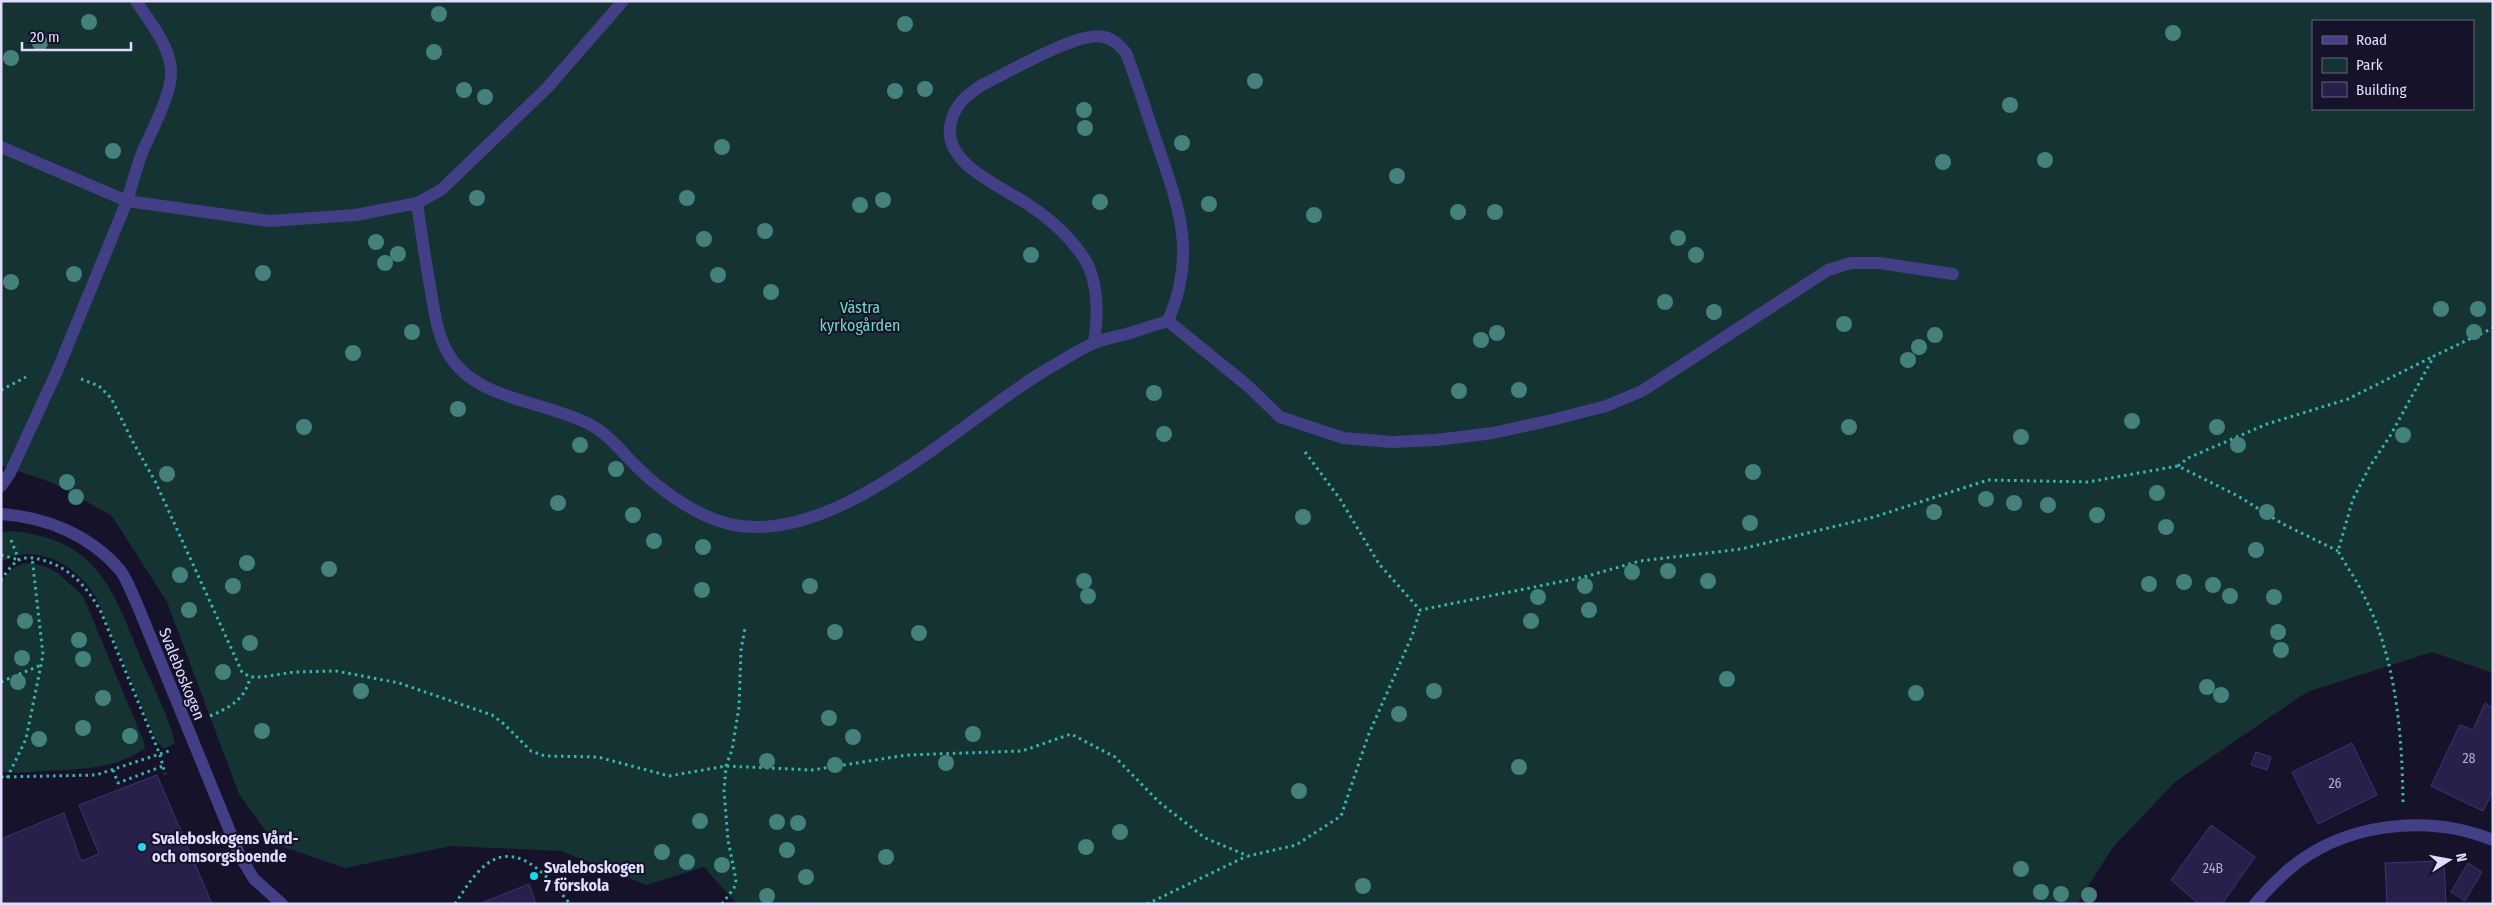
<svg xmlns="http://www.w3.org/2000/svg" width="2494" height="905" viewBox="0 0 2494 905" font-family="'Fira Sans Condensed',sans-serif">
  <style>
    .green { fill: #153333; fill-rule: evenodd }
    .building { fill: #281f4a; stroke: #403275 }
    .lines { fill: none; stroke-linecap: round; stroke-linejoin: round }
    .path { stroke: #36b7b1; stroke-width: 3; stroke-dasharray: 2.5 4; stroke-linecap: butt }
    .lane { stroke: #433f86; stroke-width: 12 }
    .street { stroke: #433f86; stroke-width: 12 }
    .tree { fill: #44817d }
    .poi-dot { fill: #11dbf5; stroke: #16122a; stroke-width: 2 }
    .labels { text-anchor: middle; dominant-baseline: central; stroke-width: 4; stroke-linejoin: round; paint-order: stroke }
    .number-label { font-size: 14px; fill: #b2add0 }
    .park-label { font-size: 16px; fill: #6adcc1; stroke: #16122a }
    .street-label { font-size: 16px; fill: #e0dcfd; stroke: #16122a }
    .poi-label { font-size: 16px; font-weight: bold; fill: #e0dcfd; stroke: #16122a; text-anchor: start }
  </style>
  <rect width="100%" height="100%" fill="#16122a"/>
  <!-- green -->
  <g class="green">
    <path d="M1 1H2493V673L2432 652 2307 692 2175 782 2113 847 2077 904H737L704 867 646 885 561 851 451 846 345 868 275 844 239 794 167 602 112 516 53 483 1 465ZM2313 21H2473V109H2313Z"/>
    <path d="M10 531C98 538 113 590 142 661 154 688 168 715 175 743L164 749 155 739 96 597C77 566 37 541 1 562V532Z"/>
    <path d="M31 563 47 567 59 574 83 596 144 742 145 748C114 770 80 769 44 771 30 772 16 773 1 772V583C10 570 15 564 31 563Z"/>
  </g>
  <!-- building -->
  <g class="building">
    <polygon points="2485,703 2493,708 2493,791 2483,811 2431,786 2460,725 2473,730"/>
    <polygon points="2352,743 2377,795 2318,824 2292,772"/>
    <polygon points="2256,752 2271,757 2267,770 2251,765"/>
    <polygon points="157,775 212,904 1,904 1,839 64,813 81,861 99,854 79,805"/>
    <polygon points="2211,825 2255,857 2222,904 2199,904 2171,880"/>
    <polygon points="2444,861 2446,904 2387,904 2385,863"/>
    <polygon points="2468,863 2482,872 2465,901 2451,892"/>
    <polygon points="529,884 536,904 479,904"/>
  </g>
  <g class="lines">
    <!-- path -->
    <g class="path">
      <polyline points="81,379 99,386 111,398 134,444 155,481 242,672 250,677 262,677 294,672 336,671 399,683 492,715 504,724 531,751 545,756 598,757 669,776 726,766 812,770 907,755 1022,751 1071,734 1115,757 1159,802 1205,838 1248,856 1296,845 1341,816 1368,736 1412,636 1420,610"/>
      <polyline points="1,390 26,377"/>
      <polyline points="1305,452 1340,499 1379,564 1420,610 1584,577 1640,561 1741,549 1874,517 1988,480 2088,482 2178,466 2238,496 2283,524 2338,551"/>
      <polyline points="2178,466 2188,458 2267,424 2348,399 2434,356"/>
      <polyline points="11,540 19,560"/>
      <polyline points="1,555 19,560"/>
      <path d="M1 580C6 573 12 564 19 560 27 556 35 558 42 560 71 568 87 587 101 612L160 755 165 774"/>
      <polyline points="1,682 41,665"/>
      <path d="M210 716C229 708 246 699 250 677"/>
      <polyline points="113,770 118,783 163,766"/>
      <polyline points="1,777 96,775 169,751"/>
      <polyline points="7,778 26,739 43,655 32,557"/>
      <path d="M2403 802C2402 732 2396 657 2363 594 2356 579 2346 566 2338 551L2353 499 2370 466 2390 436 2434 356 2493 328"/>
      <path d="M455 904C463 892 470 880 480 870 515 834 549 878 570 904"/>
      <polyline points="722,904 734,888 736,880 728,840 724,791 726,766 732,750 739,707 741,650 745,628"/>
      <polyline points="1147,904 1247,856"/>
    </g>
    <!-- lane -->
    <g class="lane">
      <path d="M1 147 127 201C132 185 136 169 142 153 151 131 173 93 171 69 169 44 149 21 136 1"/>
      <polyline points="417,203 441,190 547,88 623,1"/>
      <path d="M1094 343C1098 316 1099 282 1084 258 1070 237 1049 218 1029 205 1001 186 940 163 951 122 956 103 967 95 982 85 1008 73 1079 30 1104 37 1114 39 1120 46 1126 53 1137 81 1146 111 1156 140 1178 205 1198 253 1168 321"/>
      <path d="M1 486 10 473 58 369 127 201 269 221 356 215 417 203C421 231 425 259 430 286 438 335 442 368 492 390 522 403 555 408 585 422 606 431 621 451 637 467 659 489 690 511 719 521 825 557 957 424 1041 373 1058 363 1075 352 1092 344 1103 339 1115 337 1126 334 1140 330 1154 325 1168 321L1248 386 1280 417 1343 438 1392 442 1436 440 1493 433 1552 420 1606 406 1642 391 1828 270 1851 263H1879L1953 274"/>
    </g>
    <!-- street -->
    <g class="street">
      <path d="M1 514C46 517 90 535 120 570 127 579 132 594 137 604L240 856 254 879 282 904"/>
      <path d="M2255 904C2265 892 2276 881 2287 871 2342 823 2427 813 2493 840"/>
    </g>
  </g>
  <!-- trees -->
  <g class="tree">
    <circle cx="439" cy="14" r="8"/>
    <circle cx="89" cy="22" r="8"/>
    <circle cx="905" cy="24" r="8"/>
    <circle cx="2173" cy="33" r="8"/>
    <circle cx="40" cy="43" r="8"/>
    <circle cx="434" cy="52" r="8"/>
    <circle cx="11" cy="58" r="8"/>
    <circle cx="1255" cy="81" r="8"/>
    <circle cx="925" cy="89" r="8"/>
    <circle cx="464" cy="90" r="8"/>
    <circle cx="895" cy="91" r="8"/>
    <circle cx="485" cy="97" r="8"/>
    <circle cx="2010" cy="105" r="8"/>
    <circle cx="1084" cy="110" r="8"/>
    <circle cx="1085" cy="128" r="8"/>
    <circle cx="1182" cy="143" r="8"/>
    <circle cx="722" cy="147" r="8"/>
    <circle cx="113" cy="151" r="8"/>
    <circle cx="2045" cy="160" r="8"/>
    <circle cx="1943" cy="162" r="8"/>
    <circle cx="1397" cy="176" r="8"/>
    <circle cx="477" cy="198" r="8"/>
    <circle cx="687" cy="198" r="8"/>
    <circle cx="883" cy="200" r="8"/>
    <circle cx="1100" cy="202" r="8"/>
    <circle cx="1209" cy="204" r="8"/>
    <circle cx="860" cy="205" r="8"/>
    <circle cx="1458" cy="212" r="8"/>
    <circle cx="1495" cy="212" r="8"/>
    <circle cx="1314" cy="215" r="8"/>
    <circle cx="765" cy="231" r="8"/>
    <circle cx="1678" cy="238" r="8"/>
    <circle cx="704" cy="239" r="8"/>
    <circle cx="376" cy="242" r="8"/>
    <circle cx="398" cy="254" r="8"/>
    <circle cx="1031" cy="255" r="8"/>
    <circle cx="1696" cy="255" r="8"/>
    <circle cx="385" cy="263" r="8"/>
    <circle cx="263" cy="273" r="8"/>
    <circle cx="74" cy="274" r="8"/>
    <circle cx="718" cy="275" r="8"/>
    <circle cx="11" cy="282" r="8"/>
    <circle cx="771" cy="292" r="8"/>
    <circle cx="1665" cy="302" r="8"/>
    <circle cx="2441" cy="309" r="8"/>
    <circle cx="2478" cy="309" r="8"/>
    <circle cx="1714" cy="312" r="8"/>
    <circle cx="1844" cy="324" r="8"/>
    <circle cx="412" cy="332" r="8"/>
    <circle cx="2474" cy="332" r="8"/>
    <circle cx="1497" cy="333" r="8"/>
    <circle cx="1935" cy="335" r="8"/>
    <circle cx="1481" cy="340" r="8"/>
    <circle cx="1919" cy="347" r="8"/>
    <circle cx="353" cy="353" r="8"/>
    <circle cx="1908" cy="360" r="8"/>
    <circle cx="1519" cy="390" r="8"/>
    <circle cx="1459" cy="391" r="8"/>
    <circle cx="1154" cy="393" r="8"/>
    <circle cx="458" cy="409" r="8"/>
    <circle cx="2132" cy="421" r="8"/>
    <circle cx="304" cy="427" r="8"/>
    <circle cx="1849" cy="427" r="8"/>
    <circle cx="2217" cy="427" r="8"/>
    <circle cx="1164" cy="434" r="8"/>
    <circle cx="2403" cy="435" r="8"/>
    <circle cx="2021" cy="437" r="8"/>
    <circle cx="580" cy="445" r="8"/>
    <circle cx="2238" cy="445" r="8"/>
    <circle cx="616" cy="469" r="8"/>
    <circle cx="1753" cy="472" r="8"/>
    <circle cx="167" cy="474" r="8"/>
    <circle cx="67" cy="482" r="8"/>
    <circle cx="2157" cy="493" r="8"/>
    <circle cx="76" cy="497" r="8"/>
    <circle cx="1986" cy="499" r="8"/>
    <circle cx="558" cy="503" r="8"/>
    <circle cx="2014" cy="503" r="8"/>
    <circle cx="2048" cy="505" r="8"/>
    <circle cx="1934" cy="512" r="8"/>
    <circle cx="2267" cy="512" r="8"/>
    <circle cx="633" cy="515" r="8"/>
    <circle cx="2097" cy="515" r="8"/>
    <circle cx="1303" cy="517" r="8"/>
    <circle cx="1750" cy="523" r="8"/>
    <circle cx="2166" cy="527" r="8"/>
    <circle cx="654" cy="541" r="8"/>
    <circle cx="703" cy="547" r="8"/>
    <circle cx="2256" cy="550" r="8"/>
    <circle cx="247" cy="563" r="8"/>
    <circle cx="329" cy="569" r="8"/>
    <circle cx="1668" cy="571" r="8"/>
    <circle cx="1632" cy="572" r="8"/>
    <circle cx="180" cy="575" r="8"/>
    <circle cx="1084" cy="581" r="8"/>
    <circle cx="1708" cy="581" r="8"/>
    <circle cx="2184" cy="582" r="8"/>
    <circle cx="2149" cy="584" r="8"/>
    <circle cx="2213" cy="585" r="8"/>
    <circle cx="233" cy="586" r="8"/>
    <circle cx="810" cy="586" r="8"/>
    <circle cx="1585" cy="586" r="8"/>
    <circle cx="702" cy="590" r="8"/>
    <circle cx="1088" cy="596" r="8"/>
    <circle cx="2230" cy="596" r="8"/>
    <circle cx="1538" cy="597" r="8"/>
    <circle cx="2274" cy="597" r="8"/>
    <circle cx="189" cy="610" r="8"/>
    <circle cx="1589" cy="610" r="8"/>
    <circle cx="25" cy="621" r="8"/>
    <circle cx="1531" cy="621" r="8"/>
    <circle cx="835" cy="632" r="8"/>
    <circle cx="2278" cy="632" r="8"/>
    <circle cx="919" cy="633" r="8"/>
    <circle cx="79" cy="640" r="8"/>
    <circle cx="250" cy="643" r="8"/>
    <circle cx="2281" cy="650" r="8"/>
    <circle cx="22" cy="658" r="8"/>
    <circle cx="83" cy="659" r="8"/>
    <circle cx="223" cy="672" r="8"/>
    <circle cx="1727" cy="679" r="8"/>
    <circle cx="18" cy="682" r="8"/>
    <circle cx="2207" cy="687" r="8"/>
    <circle cx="361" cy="691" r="8"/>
    <circle cx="1434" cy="691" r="8"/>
    <circle cx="1916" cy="693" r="8"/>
    <circle cx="2221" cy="695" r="8"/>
    <circle cx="103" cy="698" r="8"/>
    <circle cx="1399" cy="714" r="8"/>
    <circle cx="829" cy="718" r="8"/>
    <circle cx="83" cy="728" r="8"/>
    <circle cx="262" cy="731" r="8"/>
    <circle cx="973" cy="734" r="8"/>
    <circle cx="130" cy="736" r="8"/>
    <circle cx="853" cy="737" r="8"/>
    <circle cx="39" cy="739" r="8"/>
    <circle cx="767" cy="761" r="8"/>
    <circle cx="946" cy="763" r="8"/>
    <circle cx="835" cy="765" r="8"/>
    <circle cx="1519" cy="767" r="8"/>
    <circle cx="1299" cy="791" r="8"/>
    <circle cx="700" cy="821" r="8"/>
    <circle cx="777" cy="822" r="8"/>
    <circle cx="798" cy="823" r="8"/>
    <circle cx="1120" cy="832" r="8"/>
    <circle cx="1086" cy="847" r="8"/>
    <circle cx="787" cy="850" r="8"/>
    <circle cx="662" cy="852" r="8"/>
    <circle cx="886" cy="857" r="8"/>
    <circle cx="687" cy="862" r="8"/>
    <circle cx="722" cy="865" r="8"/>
    <circle cx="2021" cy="869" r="8"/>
    <circle cx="806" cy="877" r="8"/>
    <circle cx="1363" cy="886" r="8"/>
    <circle cx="2041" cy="892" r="8"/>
    <circle cx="2061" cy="894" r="8"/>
    <circle cx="2089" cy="895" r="8"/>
    <circle cx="767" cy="896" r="8"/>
  </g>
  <!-- markers -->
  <g class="poi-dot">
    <circle cx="142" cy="847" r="5"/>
    <circle cx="534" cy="876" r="5"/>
  </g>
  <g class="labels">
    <!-- number labels -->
    <g class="number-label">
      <text x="2469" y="758">28</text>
      <text x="2335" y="783">26</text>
      <text x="2213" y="868">24B</text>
    </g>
    <!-- park labels -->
    <g class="park-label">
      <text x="860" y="307">Västra<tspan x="860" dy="18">kyrkogården</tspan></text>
    </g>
    <!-- street labels -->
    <g class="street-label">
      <text transform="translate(182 674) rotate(68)">Svaleboskogen</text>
    </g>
    <!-- poi labels -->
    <g class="poi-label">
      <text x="152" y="838">Svaleboskogens Vård-<tspan x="152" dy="18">och omsorgsboende</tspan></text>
      <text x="544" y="867">Svaleboskogen<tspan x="544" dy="18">7 förskola</tspan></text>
    </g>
  </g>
  <!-- border -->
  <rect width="2494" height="905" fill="none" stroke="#e0dcfd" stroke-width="5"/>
  <!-- legend -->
  <rect x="2312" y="20" width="162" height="90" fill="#16122a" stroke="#67637e"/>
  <rect x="2322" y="36" width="25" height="8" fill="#433f86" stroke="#67637e"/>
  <text x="2356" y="45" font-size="15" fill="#e0dcfd">Road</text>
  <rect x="2322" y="58" width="25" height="15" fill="#153333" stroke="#67637e"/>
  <text x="2356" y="70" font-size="15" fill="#e0dcfd">Park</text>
  <rect x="2322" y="82" width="25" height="15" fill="#281f4a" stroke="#67637e"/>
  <text x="2356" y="95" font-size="15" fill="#e0dcfd">Building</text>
  <!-- north arrow -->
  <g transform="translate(2449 860) rotate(79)" stroke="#16122a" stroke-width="4" paint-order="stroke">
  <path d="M0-4L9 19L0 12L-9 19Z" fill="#e0dcfd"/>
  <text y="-8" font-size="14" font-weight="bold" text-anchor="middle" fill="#e0dcfd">N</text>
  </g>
  <!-- scale -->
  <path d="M22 42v8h109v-8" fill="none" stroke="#e0dcfd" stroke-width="2.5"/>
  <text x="30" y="42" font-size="15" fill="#e0dcfd" stroke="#16122a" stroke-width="4" paint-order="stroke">20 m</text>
</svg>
